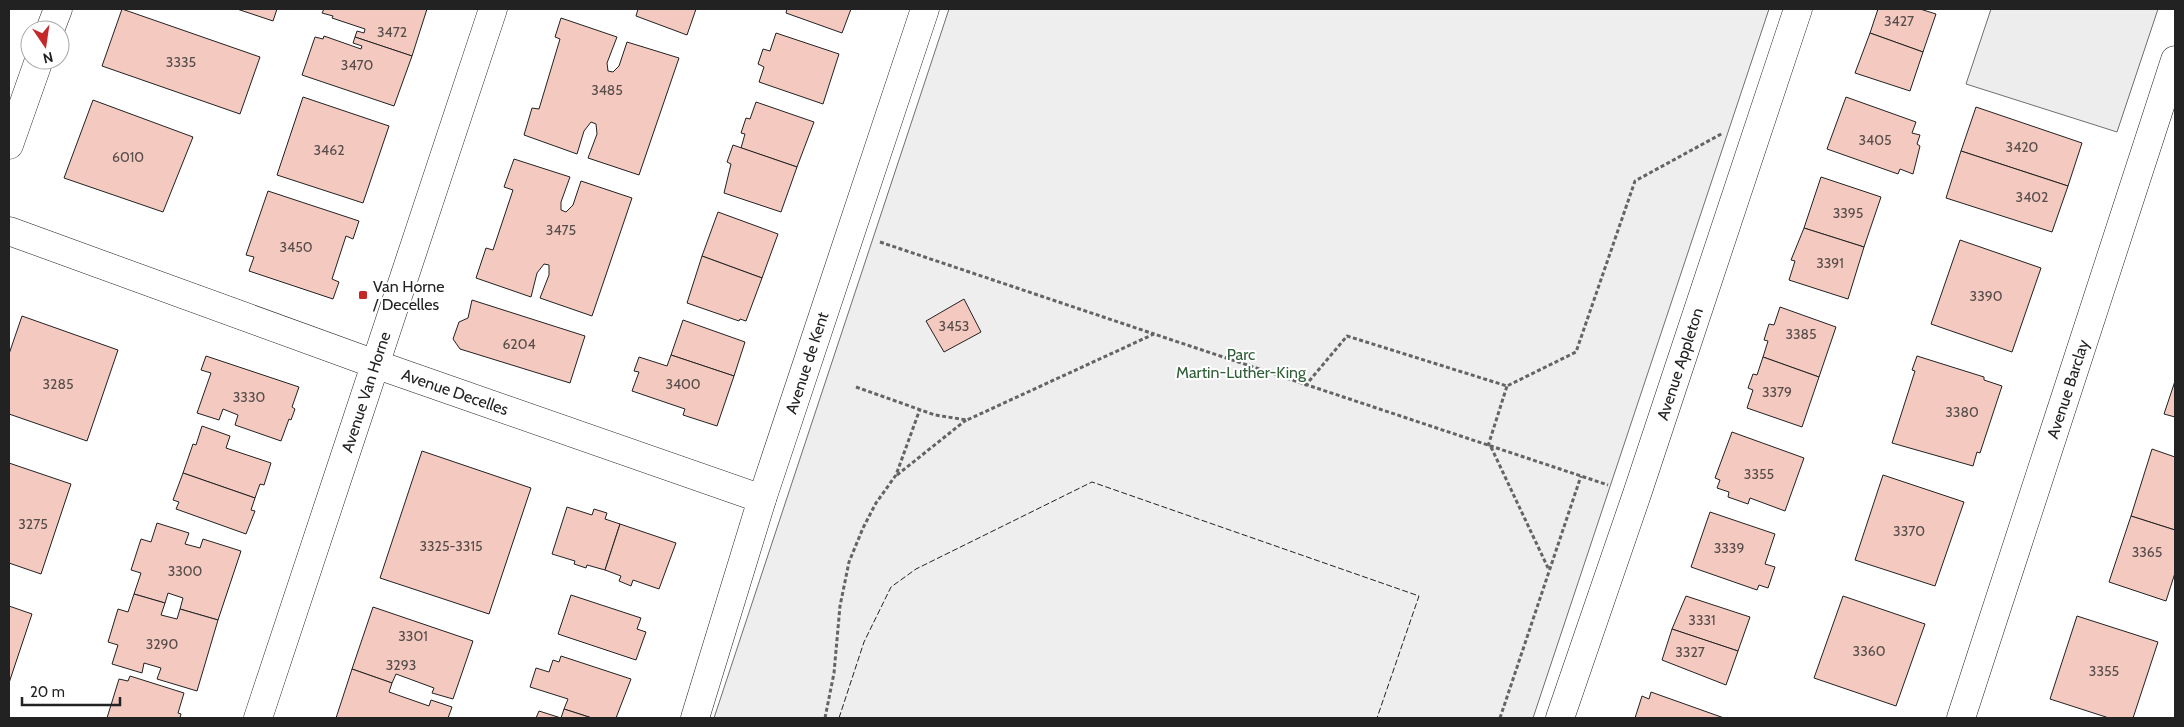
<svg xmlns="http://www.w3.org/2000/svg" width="2184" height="727" viewBox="0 0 2184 727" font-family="Cabin,sans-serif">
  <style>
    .green { fill: #eee; stroke: #6f6f6f }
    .parking { fill: #ededed; stroke: #6f6f6f }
    .building { fill: #f3c9c0; stroke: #222 }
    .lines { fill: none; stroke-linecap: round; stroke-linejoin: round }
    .minor-casing { stroke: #222; stroke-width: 29 }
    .major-casing { stroke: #222; stroke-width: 29 }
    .path { stroke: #646464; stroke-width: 3; stroke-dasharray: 4 2.5; stroke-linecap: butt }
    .minor { stroke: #fff; stroke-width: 28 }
    .major { stroke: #fff; stroke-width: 28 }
    .fence { stroke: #222; stroke-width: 1; stroke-dasharray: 6 2.5; stroke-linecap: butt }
    .poi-dot { fill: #c62828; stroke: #fff; stroke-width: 2 }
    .labels { text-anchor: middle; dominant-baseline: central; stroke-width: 4; stroke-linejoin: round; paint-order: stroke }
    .number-label { font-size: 14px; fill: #564c4a }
    .poi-label { font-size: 16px; fill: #222; stroke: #fff; text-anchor: start }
    .park-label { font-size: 16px; fill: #2f5e38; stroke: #fff }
    .street-label { font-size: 16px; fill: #222; stroke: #fff }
  </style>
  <rect width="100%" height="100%" fill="#fff"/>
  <!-- green -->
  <polygon class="green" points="949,9 1769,9 1533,718 714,718"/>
  <!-- parking -->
  <polygon class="parking" points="1991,9 2158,9 2117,132 1966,84"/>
  <!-- building -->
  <g class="building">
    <polygon points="122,9 260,57 240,114 102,66"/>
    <polygon points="237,9 277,9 273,21"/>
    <polygon points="324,9 427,9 412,56 355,37 357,31 364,33 365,29 332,18 333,16 322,13"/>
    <polygon points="638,9 696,9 687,35 636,16"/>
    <polygon points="787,9 851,9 842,33 786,13"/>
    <polygon points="1878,9 1920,9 1936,14 1923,52 1870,33"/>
    <polygon points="561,18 617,37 607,63 608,71 613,72 619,66 627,42 679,58 639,175 588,158 597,134 596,124 591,122 584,131 577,154 524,135 532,108 539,109 560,39 555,37"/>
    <polygon points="776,33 839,54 823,104 759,82 764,67 758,64 763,49 770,51"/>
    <polygon points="1870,33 1923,52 1910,91 1855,73"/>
    <polygon points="324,36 361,49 362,46 353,43 355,37 412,56 394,106 302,75 315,37 323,39"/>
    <polygon points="303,97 389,126 363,203 277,175"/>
    <polygon points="1846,97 1916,122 1912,133 1920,135 1917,144 1920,146 1913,174 1900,169 1898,174 1827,149"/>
    <polygon points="93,100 193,137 163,212 64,178"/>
    <polygon points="756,102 814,122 797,167 741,148 745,134 741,133 746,118 750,119"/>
    <polygon points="1976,107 2082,143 2068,186 1961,151"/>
    <polygon points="733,145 797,167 781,212 724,193 731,164 727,162"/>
    <polygon points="1961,151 2068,186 2052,232 1946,198"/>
    <polygon points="514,159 570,177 561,202 561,210 566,212 573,205 581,181 632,198 592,316 540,298 549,275 549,265 544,264 537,273 531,297 476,278 486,248 493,250 513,190 504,187"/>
    <polygon points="1821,177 1881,197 1864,247 1804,228"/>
    <polygon points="268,191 359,221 353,239 346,236 332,279 339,282 333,299 249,271 254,257 246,255"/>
    <polygon points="718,212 778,234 762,278 702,256"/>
    <polygon points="1804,228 1864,247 1848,299 1789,280 1795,261 1791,260"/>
    <polygon points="1960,240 2041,268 2012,352 1931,324"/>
    <polygon points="702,256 762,278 746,321 740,319 739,321 687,303"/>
    <polygon points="964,299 981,332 944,352 926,321"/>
    <polygon points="472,300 585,336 570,383 460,349 453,339 459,322 468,318"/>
    <polygon points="1780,307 1836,327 1819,377 1763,357 1768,341 1764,340 1769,324 1774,325"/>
    <polygon points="22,316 118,350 87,441 9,414 9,354"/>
    <polygon points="683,320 745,342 734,376 671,355"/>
    <polygon points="671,355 734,376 717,426 683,415 685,409 632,391 639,372 634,371 639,357 667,366"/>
    <polygon points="206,356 299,387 292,407 295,409 291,420 289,419 281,441 235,425 238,415 223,409 219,420 197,413 211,373 201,370"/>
    <polygon points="1917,356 1984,377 1984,380 2002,386 1980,453 1977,452 1973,466 1892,443 1915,371 1912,370"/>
    <polygon points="1763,357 1819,377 1802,427 1747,408 1753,390 1748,388 1753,374 1757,375"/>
    <polygon points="2175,381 2175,417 2164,414"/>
    <polygon points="202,426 230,436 226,448 271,463 264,485 260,484 255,498 183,473 193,444 196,445"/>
    <polygon points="1732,432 1804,458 1785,511 1750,498 1748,504 1728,497 1729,492 1717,488 1720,480 1715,478"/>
    <polygon points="2152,449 2175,457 2175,530 2131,516"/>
    <polygon points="422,451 531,488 489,614 380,578"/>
    <polygon points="9,463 71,484 41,574 9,563"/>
    <polygon points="183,473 255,498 251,510 255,511 246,534 176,509 179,502 173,500"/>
    <polygon points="1883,475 1964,502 1935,586 1855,560"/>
    <polygon points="567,507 592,515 594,509 607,513 605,519 620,524 605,570 587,565 586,568 574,564 575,561 552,554"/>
    <polygon points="1710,512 1775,534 1765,564 1775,567 1768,588 1759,585 1757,590 1691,567"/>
    <polygon points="2131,516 2175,530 2175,573 2166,601 2109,582"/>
    <polygon points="157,523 189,533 185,544 200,548 203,539 241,551 218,620 180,609 183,598 168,593 165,603 134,594 141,573 131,570 141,539 151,542"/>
    <polygon points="620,524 676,543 659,589 633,580 631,586 619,581 621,576 605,570"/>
    <polygon points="134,594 165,603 161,615 177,619 180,609 218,620 197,691 157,679 161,668 144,663 142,673 112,664 118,645 108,642 118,609 128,612"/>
    <polygon points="571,595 641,618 637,629 646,632 636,660 558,634"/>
    <polygon points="1686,596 1750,617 1738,651 1672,629"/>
    <polygon points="1843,596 1925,624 1896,706 1814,678"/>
    <polygon points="9,606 32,614 9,683"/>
    <polygon points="373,607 473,641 453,699 432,693 434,688 396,674 392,683 352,669"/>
    <polygon points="2077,616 2158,642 2133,718 2109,718 2050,699"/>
    <polygon points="1672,629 1738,651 1726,685 1662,660"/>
    <polygon points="561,656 631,679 616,718 592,718 564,709 568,699 530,687 536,668 549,672 553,660 559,662"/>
    <polygon points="352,669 392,683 389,692 429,706 431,700 452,707 448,718 336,718"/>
    <polygon points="130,676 184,693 178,713 181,714 180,718 107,718 119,679 128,681"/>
    <polygon points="1651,692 1724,718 1635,718 1642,696 1649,699"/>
    <polygon points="564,709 592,718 561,718"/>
    <polygon points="539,711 561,718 536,718"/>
  </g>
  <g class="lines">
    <!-- minor casing -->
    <g class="minor-casing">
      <g id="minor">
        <polyline points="50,30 58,9"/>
        <polyline points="9,145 39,60"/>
        <polyline points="9,231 375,364 762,499"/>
        <polyline points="695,718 762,499 925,9"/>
        <polyline points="1560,718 1637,494 1798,9"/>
        <polyline points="1961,718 2175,60"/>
      </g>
    </g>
    <!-- major casing -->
    <g class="major-casing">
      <polyline id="major" points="258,718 493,9"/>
    </g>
    <!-- path -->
    <g class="path">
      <polyline points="880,242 1154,334"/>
      <polyline points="1305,386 1347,336 1507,386 1576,352 1635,181 1723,133"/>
      <polyline points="856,387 935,415 967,420 1154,334 1608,485"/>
      <polyline points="1488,446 1507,386"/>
      <polyline points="1491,447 1549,570"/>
      <polyline points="897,475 966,420"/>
      <polyline points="825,718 834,673 840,606 849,562 863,528 876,503 896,475 920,409"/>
      <polyline points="1500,718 1581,476"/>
    </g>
    <!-- minor -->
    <use href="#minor" class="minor"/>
    <!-- major -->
    <use href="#major" class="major"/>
    <!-- fence -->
    <polyline class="fence" points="839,718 864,642 891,587 916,569 1092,482 1419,596 1377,718"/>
  </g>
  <!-- markers -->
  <rect class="poi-dot" x="358" y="290" width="10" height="10" rx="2.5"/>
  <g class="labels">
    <!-- number labels -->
    <g class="number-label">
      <text x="1899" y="21">3427</text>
      <text x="392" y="32">3472</text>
      <text x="181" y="62">3335</text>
      <text x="357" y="65">3470</text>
      <text x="607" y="90">3485</text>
      <text x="1875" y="140">3405</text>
      <text x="2022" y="147">3420</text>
      <text x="329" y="150">3462</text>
      <text x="128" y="157">6010</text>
      <text x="2032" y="197">3402</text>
      <text x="1848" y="213">3395</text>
      <text x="561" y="230">3475</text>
      <text x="296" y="247">3450</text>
      <text x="1830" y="263">3391</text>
      <text x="1986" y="296">3390</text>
      <text x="954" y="326">3453</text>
      <text x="1801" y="334">3385</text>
      <text x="519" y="344">6204</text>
      <text x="58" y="384">3285</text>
      <text x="683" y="384">3400</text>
      <text x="1777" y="392">3379</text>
      <text x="249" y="397">3330</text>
      <text x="1962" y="412">3380</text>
      <text x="1759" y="474">3355</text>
      <text x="33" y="524">3275</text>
      <text x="1909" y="531">3370</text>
      <text x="451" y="546">3325-3315</text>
      <text x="1729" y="548">3339</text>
      <text x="2147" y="552">3365</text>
      <text x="185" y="571">3300</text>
      <text x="1702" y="620">3331</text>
      <text x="413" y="636">3301</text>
      <text x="162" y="644">3290</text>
      <text x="1869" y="651">3360</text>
      <text x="1690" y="652">3327</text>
      <text x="401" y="665">3293</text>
      <text x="2104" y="671">3355</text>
    </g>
    <!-- poi labels -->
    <g class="poi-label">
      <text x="373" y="286">Van Horne<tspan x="373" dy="18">/ Decelles</tspan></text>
    </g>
    <!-- park labels -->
    <g class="park-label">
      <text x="1241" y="354">Parc<tspan x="1241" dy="18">Martin-Luther-King</tspan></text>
    </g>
    <!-- street labels -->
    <g class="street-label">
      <text transform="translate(807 363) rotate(-72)">Avenue de Kent</text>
      <text transform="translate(1680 364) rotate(-72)">Avenue Appleton</text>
      <text transform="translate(2068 389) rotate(-72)">Avenue Barclay</text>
      <text transform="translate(366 392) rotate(-72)">Avenue Van Horne</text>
      <text transform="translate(455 392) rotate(19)">Avenue Decelles</text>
    </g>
  </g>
  <!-- border -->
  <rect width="2184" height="727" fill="none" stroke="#222222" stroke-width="20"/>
  <!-- north arrow -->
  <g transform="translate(45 45) rotate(167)"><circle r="24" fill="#ffffff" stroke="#a7a7a7"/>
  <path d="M0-4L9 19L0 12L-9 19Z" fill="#c62828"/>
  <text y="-8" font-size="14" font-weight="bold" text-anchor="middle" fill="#222222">N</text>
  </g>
  <!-- scale -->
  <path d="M22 697v8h98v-8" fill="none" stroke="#222222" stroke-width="2.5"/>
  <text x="30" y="697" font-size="15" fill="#222222" stroke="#ffffff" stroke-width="4" paint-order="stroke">20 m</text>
</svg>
